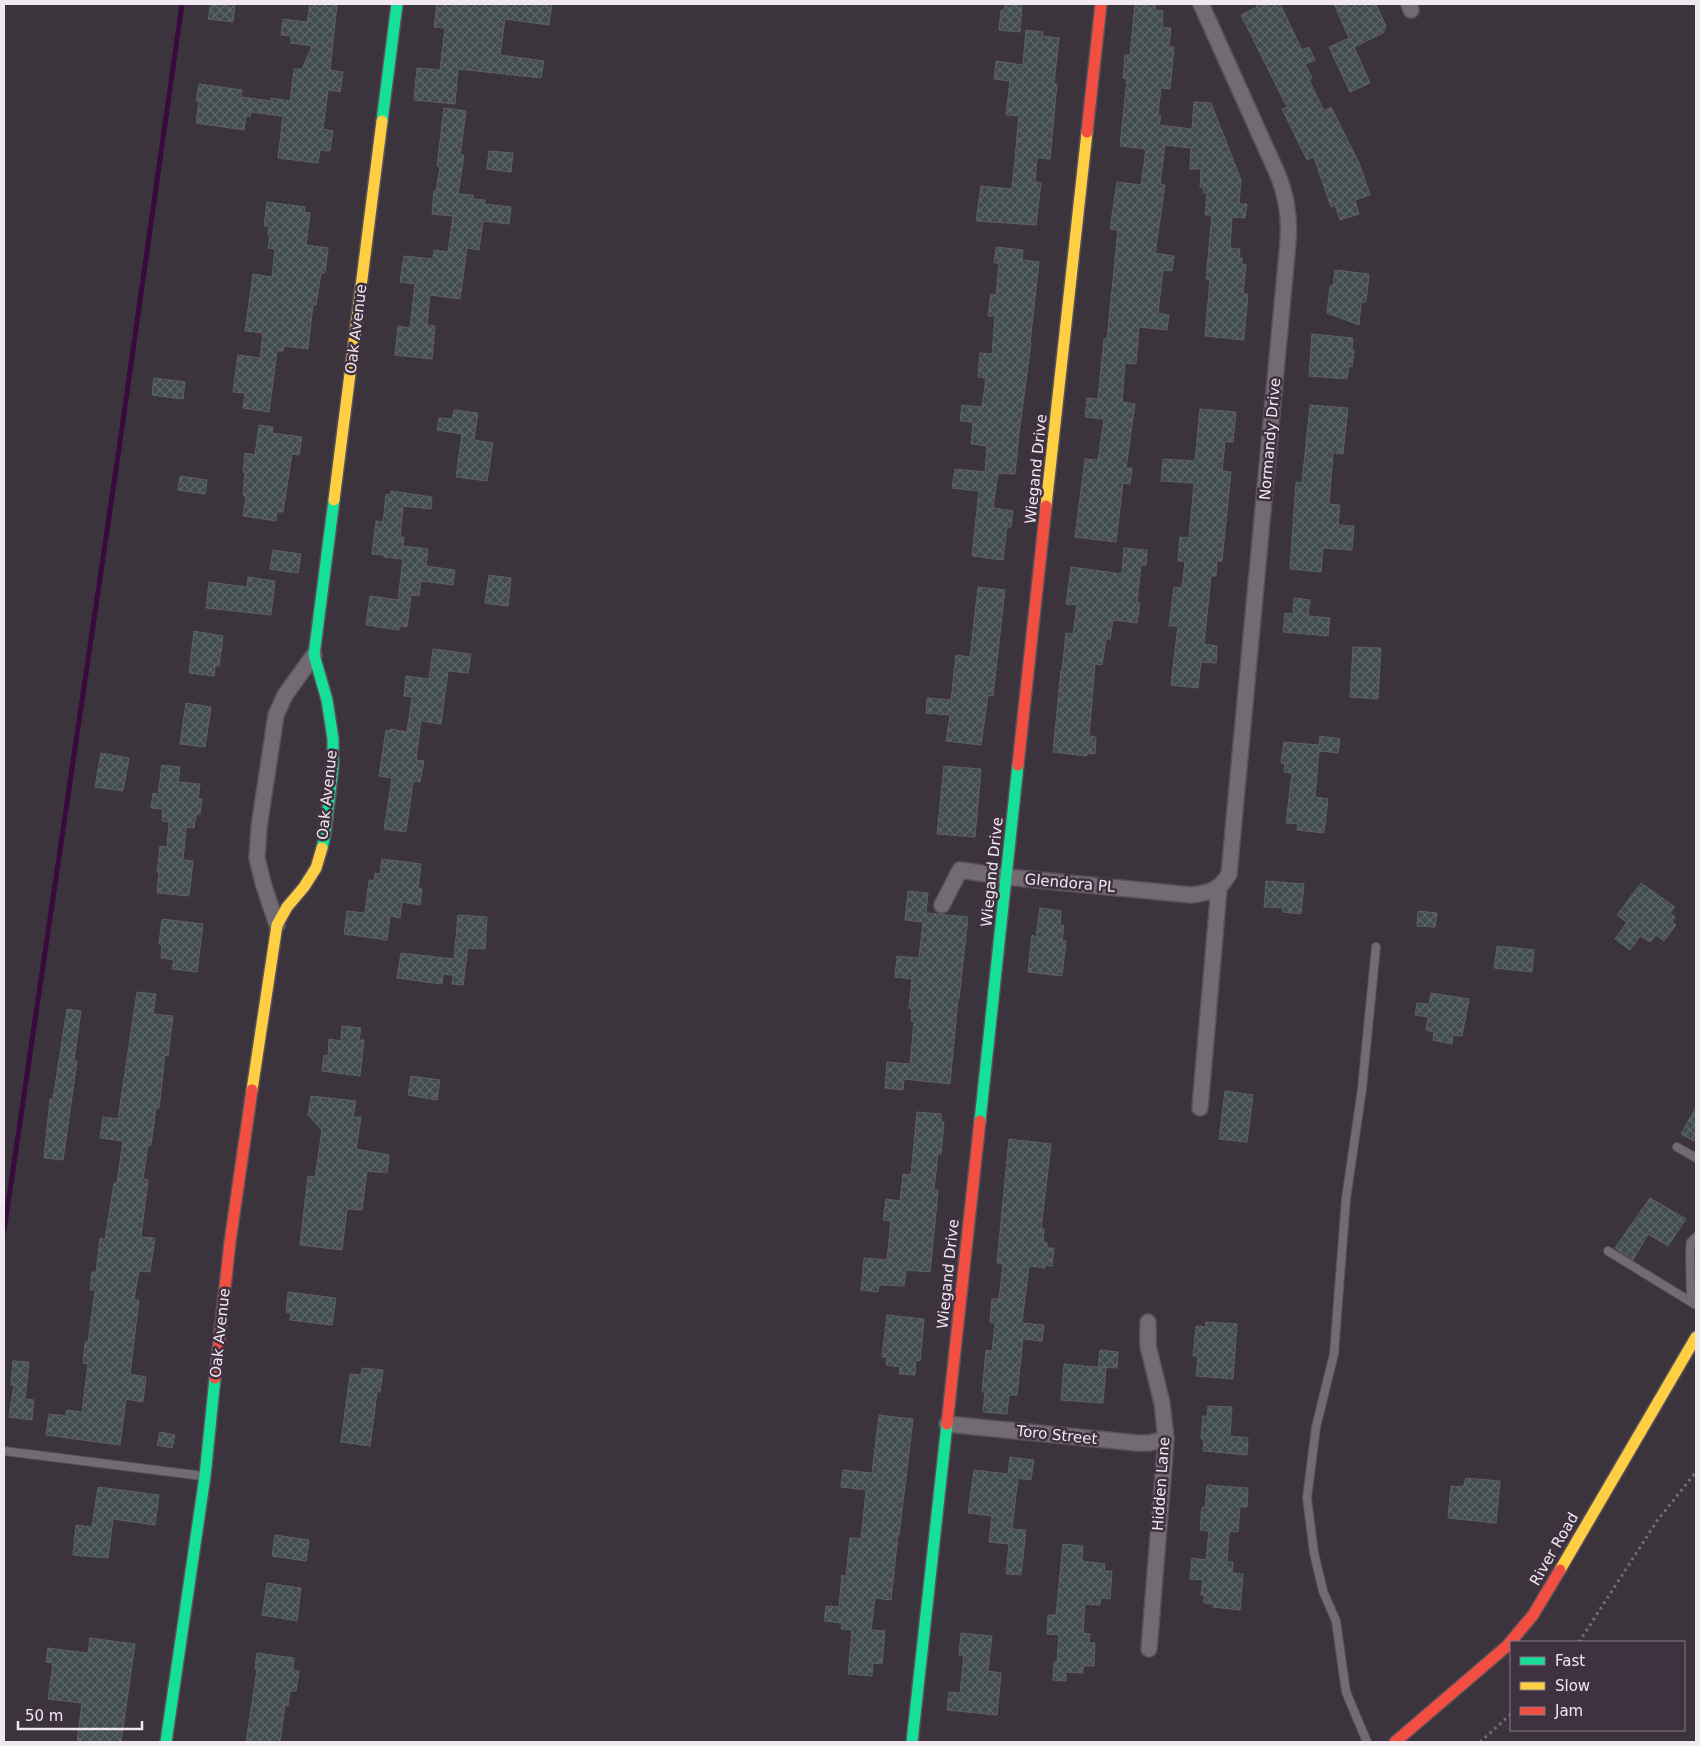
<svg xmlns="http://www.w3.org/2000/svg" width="1700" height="1746" viewBox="0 0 1700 1746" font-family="'DejaVu Sans',sans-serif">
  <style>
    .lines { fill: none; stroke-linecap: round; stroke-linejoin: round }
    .stream { stroke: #390b3c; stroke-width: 5 }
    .building { fill: url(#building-cross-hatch); stroke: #5f5f63 }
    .lane-casing { stroke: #595159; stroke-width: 10 }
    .street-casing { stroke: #595159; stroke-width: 18 }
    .fast-casing { stroke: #595159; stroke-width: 14 }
    .slow-casing { stroke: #595159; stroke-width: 14 }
    .jam-casing { stroke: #595159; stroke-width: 14 }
    .path { stroke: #767076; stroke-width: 3; stroke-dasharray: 2.5 4; stroke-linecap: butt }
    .lane { stroke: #726b72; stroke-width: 8 }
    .street { stroke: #726b72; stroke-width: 15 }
    .fast { stroke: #16e098; stroke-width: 11 }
    .slow { stroke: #ffcf43; stroke-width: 11 }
    .jam { stroke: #f24e42; stroke-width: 11 }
    .labels { text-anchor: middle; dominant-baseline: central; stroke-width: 5; stroke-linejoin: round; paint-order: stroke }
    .street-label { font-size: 15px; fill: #f2e8f2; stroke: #403140 }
  </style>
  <defs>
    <pattern id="building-cross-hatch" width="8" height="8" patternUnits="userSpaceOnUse" patternTransform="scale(1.25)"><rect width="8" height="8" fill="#414c4f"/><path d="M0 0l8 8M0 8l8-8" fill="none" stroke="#5d6669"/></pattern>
  </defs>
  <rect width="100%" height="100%" fill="#3c343c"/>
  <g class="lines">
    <!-- stream -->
    <polyline class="stream" points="4,1231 119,449 182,4"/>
  </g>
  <!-- building -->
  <g class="building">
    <polygon points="211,4 235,4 233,22 208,19"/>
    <polygon points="310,4 337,4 330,70 343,72 340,92 328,90 323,129 333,131 330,151 320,150 318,163 278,158 283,116 251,112 250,117 246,116 244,130 196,123 199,101 196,101 199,84 242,90 241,97 271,101 271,98 290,101 294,69 302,69 312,46 291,43 291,36 281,35 283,19 307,22"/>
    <polygon points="437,4 552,4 549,25 505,19 500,55 544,61 541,78 458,69 455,104 414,100 417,68 440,70 445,28 434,27"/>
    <polygon points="1005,4 1022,4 1020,32 999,30 1001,10 1005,10"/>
    <polygon points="1135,4 1156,4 1155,10 1163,11 1162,27 1171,28 1169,47 1174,47 1170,89 1161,88 1158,115 1161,116 1159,125 1192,129 1194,102 1211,103 1241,180 1239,204 1247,204 1245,218 1232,217 1230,248 1240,249 1239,258 1242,258 1242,264 1246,265 1243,294 1248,294 1244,340 1205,336 1210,280 1206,279 1212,215 1205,215 1207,193 1203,193 1204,187 1200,187 1201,169 1190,169 1191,148 1165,145 1160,184 1165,185 1155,253 1174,256 1172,271 1163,270 1158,313 1169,315 1167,330 1139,327 1136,364 1125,363 1122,402 1135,404 1126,468 1132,468 1130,484 1123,483 1116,542 1075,537 1085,459 1098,460 1104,419 1085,417 1087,398 1098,399 1104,339 1107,339 1118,230 1110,229 1117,182 1141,185 1146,149 1120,146 1127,79 1123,78 1125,55 1130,55"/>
    <polygon points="1256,4 1280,4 1302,50 1309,47 1315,60 1305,64 1312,78 1309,80 1324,111 1331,107 1359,163 1370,195 1355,200 1359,214 1340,220 1335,205 1331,207 1314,157 1307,160 1282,109 1287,107 1241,15 1257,7"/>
    <polygon points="1334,4 1376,4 1386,26 1383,33 1354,47 1370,83 1350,92 1329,47 1349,38"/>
    <polygon points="1026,30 1043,32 1042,36 1059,38 1054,84 1057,84 1050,159 1037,158 1035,182 1041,183 1036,225 976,221 981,186 1012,189 1019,116 1006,115 1010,81 994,79 996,61 1023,65"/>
    <polygon points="444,108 466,111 460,155 464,155 458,194 473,195 473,199 485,200 484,204 511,207 509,224 483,221 479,250 467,248 460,299 430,295 427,325 435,326 432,359 395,355 398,326 410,328 415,284 400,282 404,256 433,259 434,250 448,252 453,216 432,214 434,191 436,191 440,167 437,166"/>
    <polygon points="489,151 513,153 511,172 487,169"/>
    <polygon points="267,202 305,207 304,212 310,213 306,245 328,248 325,273 321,273 316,305 313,305 308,349 284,346 283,351 277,351 269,412 243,408 245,393 233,392 238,355 260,358 263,333 245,331 253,274 272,277 275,249 268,248 270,235 268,235 269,226 264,226"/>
    <polygon points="996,247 1023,250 1022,260 1039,262 1030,343 1031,343 1019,434 1015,474 998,473 993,508 1013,511 1011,527 1007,527 1003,560 972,556 979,491 952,488 955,469 985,472 987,446 971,444 973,422 960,421 962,405 982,407 986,378 978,377 980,353 992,354 995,316 988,316 991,294 996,295 999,263 994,263"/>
    <polygon points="1335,270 1369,274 1366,302 1361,302 1359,325 1327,313 1330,286 1333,286"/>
    <polygon points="1312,334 1353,338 1352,349 1354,351 1352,367 1349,365 1347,379 1309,376"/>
    <polygon points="154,378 185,382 183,399 152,395"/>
    <polygon points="1310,405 1348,408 1343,454 1333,453 1329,504 1340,505 1338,525 1354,526 1352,550 1323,548 1321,572 1290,569 1296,482 1302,483"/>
    <polygon points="1200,409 1236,412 1233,442 1225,442 1222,471 1231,472 1222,561 1217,561 1216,576 1211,576 1204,644 1217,646 1216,663 1201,662 1198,688 1171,685 1178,626 1169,626 1174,587 1182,588 1185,562 1178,561 1180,537 1189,538 1194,483 1161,481 1163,459 1195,461"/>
    <polygon points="454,410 478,413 474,440 493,443 487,481 456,477 462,434 437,430 439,418 452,419"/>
    <polygon points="259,425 273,427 272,433 302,437 299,455 292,454 283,512 277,512 276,521 243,516 246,497 243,495 245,472 243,472 245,453 255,455"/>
    <polygon points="180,476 207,480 205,494 178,490"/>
    <polygon points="391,491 432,497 431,509 403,506 400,537 404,537 403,546 428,549 426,566 455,570 453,585 421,581 419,596 411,595 407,627 399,626 399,630 366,625 370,596 398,600 403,559 384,557 384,555 372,554 376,521 383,522 386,494 391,495"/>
    <polygon points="1124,548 1147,550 1146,565 1141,565 1137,602 1140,603 1137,623 1113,620 1110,639 1106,639 1102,665 1095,664 1089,736 1096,737 1095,754 1087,753 1087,756 1053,752 1061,670 1062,670 1066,633 1073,634 1077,605 1066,604 1071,567 1122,574"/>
    <polygon points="273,550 301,554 298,573 270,569"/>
    <polygon points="489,575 511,578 508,606 485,603"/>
    <polygon points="248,577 275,581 271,615 206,608 209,582 247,587"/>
    <polygon points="978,587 1005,590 993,696 988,695 981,745 946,741 950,715 926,713 927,698 951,700 956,655 970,657"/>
    <polygon points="1294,598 1310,600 1308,616 1330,618 1328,636 1283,632 1285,613 1293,614"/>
    <polygon points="194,631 223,636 219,666 215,666 214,676 189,673"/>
    <polygon points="1353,647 1381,648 1378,699 1350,697"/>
    <polygon points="433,649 471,654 468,673 448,671 441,724 421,721 416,760 424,761 420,782 413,781 406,832 384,829 392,778 379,776 386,730 390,731 390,729 407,732 412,697 404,696 406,676 429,679"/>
    <polygon points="186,703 211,707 205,747 180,744"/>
    <polygon points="1320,736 1340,739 1338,753 1319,751 1315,797 1328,799 1324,833 1297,830 1298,824 1286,823 1292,773 1284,772 1285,763 1281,763 1284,742 1319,745"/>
    <polygon points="101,753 129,758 123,791 95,787"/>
    <polygon points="162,765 180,767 178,782 200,784 198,799 202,799 200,814 196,815 194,828 186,827 183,860 193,861 189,896 157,893 159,872 157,872 160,846 167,847 169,822 162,821 163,809 151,808 153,793 158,794"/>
    <polygon points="944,766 981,769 975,837 937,834"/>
    <polygon points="382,859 421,864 418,888 422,889 420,905 402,902 400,918 390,916 387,940 344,934 347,911 365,913 369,880 374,881 375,873 380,874"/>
    <polygon points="1266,881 1304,884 1301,914 1283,912 1283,908 1264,907"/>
    <polygon points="1641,883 1675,907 1670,913 1675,917 1672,922 1676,925 1664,941 1656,935 1650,942 1640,936 1630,950 1615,939 1627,922 1617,915"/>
    <polygon points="908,891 928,893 926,913 968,917 959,999 958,999 950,1084 904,1079 903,1090 885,1088 887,1062 910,1064 914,1022 911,1021 912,1009 909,1008 912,979 895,977 897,956 919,958 923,922 905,920"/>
    <polygon points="1040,908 1061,911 1060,926 1064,925 1062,940 1066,941 1062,976 1028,972 1032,935 1036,937"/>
    <polygon points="1418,911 1437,913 1435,927 1417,926"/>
    <polygon points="458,915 487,917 485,949 468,948 463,985 452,984 453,975 443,974 442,984 397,978 401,953 454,959"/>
    <polygon points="162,919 203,924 197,972 172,969 174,960 161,958 162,945 159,944"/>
    <polygon points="1497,946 1534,950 1532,972 1494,968"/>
    <polygon points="137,992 156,994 153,1014 173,1016 168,1056 165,1055 159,1108 156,1108 151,1145 148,1145 143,1179 148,1180 141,1237 155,1238 150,1272 139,1271 134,1300 139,1300 130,1374 146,1377 143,1402 126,1399 120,1445 46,1435 49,1414 66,1416 67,1410 82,1412 88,1364 83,1363 85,1342 88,1342 95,1290 90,1290 92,1272 96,1272 100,1238 105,1239 114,1183 117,1183 123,1141 100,1138 103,1117 118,1119"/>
    <polygon points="1431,993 1469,999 1462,1036 1453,1035 1452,1044 1433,1040 1434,1032 1426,1030 1428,1017 1415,1015 1417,1003 1429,1004"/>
    <polygon points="67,1009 81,1011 74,1061 77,1061 63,1160 44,1158 50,1099 53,1099"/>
    <polygon points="342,1026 361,1028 359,1040 364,1040 360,1076 322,1071 324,1055 328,1056 329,1039 341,1041"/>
    <polygon points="411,1076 440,1080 437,1100 408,1095"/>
    <polygon points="1225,1091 1253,1095 1247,1142 1219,1139"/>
    <polygon points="311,1096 356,1101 353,1117 361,1117 356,1149 389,1155 387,1173 367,1171 362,1210 347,1209 342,1250 300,1245 308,1176 315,1177 322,1130 308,1115"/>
    <polygon points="1696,1107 1696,1142 1681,1134"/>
    <polygon points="917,1112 941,1114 941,1122 944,1122 941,1154 938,1154 934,1190 938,1190 937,1203 930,1272 906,1270 904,1286 879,1285 878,1292 861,1290 864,1258 887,1260 891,1221 883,1220 886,1199 900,1201 903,1174 911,1175"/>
    <polygon points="1009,1139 1051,1144 1041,1229 1044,1229 1043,1242 1047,1243 1047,1248 1054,1248 1052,1266 1045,1265 1045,1268 1029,1266 1022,1323 1044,1325 1042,1341 1023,1339 1017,1395 1009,1395 1007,1414 983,1412 985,1392 982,1392 986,1350 992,1351 995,1323 990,1322 992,1299 999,1299 1003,1264 997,1263"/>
    <polygon points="1650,1198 1686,1219 1668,1246 1648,1234 1633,1260 1615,1248"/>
    <polygon points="288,1292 336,1298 332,1325 290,1320 291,1313 286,1312"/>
    <polygon points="887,1315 924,1319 920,1361 916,1360 915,1375 899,1374 900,1367 886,1365 887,1357 882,1357"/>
    <polygon points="1206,1322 1237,1324 1233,1379 1196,1376 1198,1356 1193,1356 1196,1326 1205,1327"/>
    <polygon points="1100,1350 1118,1352 1117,1368 1098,1367"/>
    <polygon points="13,1361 29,1362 25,1399 34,1400 32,1420 9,1417 14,1385 11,1385"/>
    <polygon points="1064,1364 1106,1368 1103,1403 1061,1400"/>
    <polygon points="362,1368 383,1370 380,1392 377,1392 370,1446 341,1442 350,1374 361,1375"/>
    <polygon points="1208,1406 1232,1407 1230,1436 1248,1438 1247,1455 1203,1451 1204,1439 1201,1439 1203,1416 1207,1416"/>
    <polygon points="879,1415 913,1419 899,1535 898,1535 891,1600 875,1598 871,1630 885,1631 882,1664 873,1663 872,1676 848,1674 852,1630 841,1629 842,1623 824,1621 826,1606 839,1607 842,1575 846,1576 850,1538 861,1539 866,1490 841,1487 843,1470 872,1473"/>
    <polygon points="160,1432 175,1435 172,1448 157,1445"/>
    <polygon points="1010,1457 1034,1460 1031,1480 1018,1478 1012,1529 1026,1530 1021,1575 1006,1574 1009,1544 989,1542 992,1516 968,1513 974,1470 1008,1474"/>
    <polygon points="1466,1478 1500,1481 1496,1523 1448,1518 1451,1486 1463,1487"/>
    <polygon points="1207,1485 1248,1488 1247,1507 1240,1507 1238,1532 1229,1531 1227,1562 1233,1562 1232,1573 1243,1574 1240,1610 1213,1607 1214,1604 1204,1603 1204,1595 1201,1595 1203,1580 1190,1579 1192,1558 1206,1560 1209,1531 1200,1530 1202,1507 1205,1508"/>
    <polygon points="98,1487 159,1495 155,1525 113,1519 108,1558 73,1555 76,1525 92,1527"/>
    <polygon points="275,1535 309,1540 306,1561 272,1556"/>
    <polygon points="1063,1544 1083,1546 1082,1561 1105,1564 1104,1571 1112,1571 1110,1599 1101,1598 1100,1605 1085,1604 1083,1633 1090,1634 1089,1643 1095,1643 1094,1666 1083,1666 1083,1673 1066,1672 1066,1681 1053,1680 1054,1662 1057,1662 1059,1635 1047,1634 1048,1615 1056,1615"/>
    <polygon points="267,1583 301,1588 297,1621 262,1615"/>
    <polygon points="961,1633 992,1636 988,1671 1001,1673 997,1715 947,1710 949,1692 960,1693 964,1655 959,1655"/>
    <polygon points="90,1638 135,1644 121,1742 77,1742 82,1703 48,1699 53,1663 46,1662 48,1648 88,1653"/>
    <polygon points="257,1653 294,1658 293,1670 299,1671 296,1691 290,1691 288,1706 285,1705 280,1742 246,1742 257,1670 255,1669"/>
  </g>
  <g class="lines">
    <!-- lane casing -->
    <g class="lane-casing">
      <g id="lane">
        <polyline points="1677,1147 1696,1158"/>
        <polyline points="1608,1251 1696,1305"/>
        <polyline points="1691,1301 1690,1250 1691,1242 1696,1237"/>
        <polyline points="4,1451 203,1476"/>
        <polyline points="1367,1742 1346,1692 1336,1621 1323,1591 1314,1553 1307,1498 1316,1427 1334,1354 1346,1199 1362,1089 1376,947"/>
      </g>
    </g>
    <!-- street casing -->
    <g class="street-casing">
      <g id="street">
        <polyline points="1409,4 1411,10"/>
        <path d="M942 905 960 870 1007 877 1191 895C1209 893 1220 890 1229 874L1288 242C1290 218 1287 197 1278 175L1201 4"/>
        <polyline points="277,925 263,883 257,858 259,827 276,715 285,695 314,655"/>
        <polyline points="1200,1108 1219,888"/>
        <polyline points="1148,1322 1148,1346 1162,1403 1166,1439 1149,1649"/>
        <polyline points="947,1424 1137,1443 1149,1443 1166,1439"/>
      </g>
    </g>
    <!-- fast casing -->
    <g class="fast-casing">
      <g id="fast">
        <polyline points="382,121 397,4"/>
        <polyline points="322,848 325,835 333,766 333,739 327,700 314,655 334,500"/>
        <polyline points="980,1121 1018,765"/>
        <polyline points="166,1742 205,1476 215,1378"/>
        <polyline points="912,1742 947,1424"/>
      </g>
    </g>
    <!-- slow casing -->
    <g class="slow-casing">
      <g id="slow">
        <polyline points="334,500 382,121"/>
        <polyline points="1046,506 1087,132"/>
        <polyline points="252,1090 277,925 287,907 304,887 316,868 322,848"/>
        <polyline points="1560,1570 1696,1337"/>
      </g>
    </g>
    <!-- jam casing -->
    <g class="jam-casing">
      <g id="jam">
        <polyline points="1087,132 1101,4"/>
        <polyline points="1018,765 1046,506"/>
        <polyline points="215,1378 230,1242 252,1090"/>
        <polyline points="947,1424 980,1121"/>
        <polyline points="1395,1742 1507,1646 1533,1615 1560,1570"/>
      </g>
    </g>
    <!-- path -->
    <g class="path">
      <polyline points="1579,1642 1657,1521 1696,1472"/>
      <polyline points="1480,1742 1511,1714"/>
    </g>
    <!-- lane -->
    <use href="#lane" class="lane"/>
    <!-- street -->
    <use href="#street" class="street"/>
    <!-- fast -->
    <use href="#fast" class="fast"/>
    <!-- slow -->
    <use href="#slow" class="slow"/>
    <!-- jam -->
    <use href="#jam" class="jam"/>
  </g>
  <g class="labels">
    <!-- street labels -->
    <g class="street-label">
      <text transform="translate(356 329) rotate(-83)">Oak Avenue</text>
      <text transform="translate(1270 439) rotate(-85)">Normandy Drive</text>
      <text transform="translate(1036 469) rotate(-84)">Wiegand Drive</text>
      <text transform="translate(327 795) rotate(-84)">Oak Avenue</text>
      <text transform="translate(992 872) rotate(-84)">Wiegand Drive</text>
      <text transform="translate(1070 883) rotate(5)">Glendora PL</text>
      <text transform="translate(948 1274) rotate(-84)">Wiegand Drive</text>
      <text transform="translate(220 1333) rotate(-84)">Oak Avenue</text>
      <text transform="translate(1057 1435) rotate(6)">Toro Street</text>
      <text transform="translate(1161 1484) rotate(-86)">Hidden Lane</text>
      <text transform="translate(1554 1549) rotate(-60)">River Road</text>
    </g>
  </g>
  <!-- border -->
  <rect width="1700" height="1746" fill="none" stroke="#f2e8f2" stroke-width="10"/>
  <!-- legend -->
  <rect x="1510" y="1641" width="175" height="90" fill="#403140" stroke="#877a87"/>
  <rect x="1520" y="1657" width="25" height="8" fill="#16e098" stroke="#877a87"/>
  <text x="1555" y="1666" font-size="15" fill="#f2e8f2">Fast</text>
  <rect x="1520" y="1682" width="25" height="8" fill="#ffcf43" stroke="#877a87"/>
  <text x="1555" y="1691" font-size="15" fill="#f2e8f2">Slow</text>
  <rect x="1520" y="1707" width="25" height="8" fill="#f24e42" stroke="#877a87"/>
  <text x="1555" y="1716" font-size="15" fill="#f2e8f2">Jam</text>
  <!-- scale -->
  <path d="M18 1721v8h124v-8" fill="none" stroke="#f2e8f2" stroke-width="2.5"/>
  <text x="25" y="1721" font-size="15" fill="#f2e8f2" stroke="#403140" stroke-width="4" paint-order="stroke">50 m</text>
</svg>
